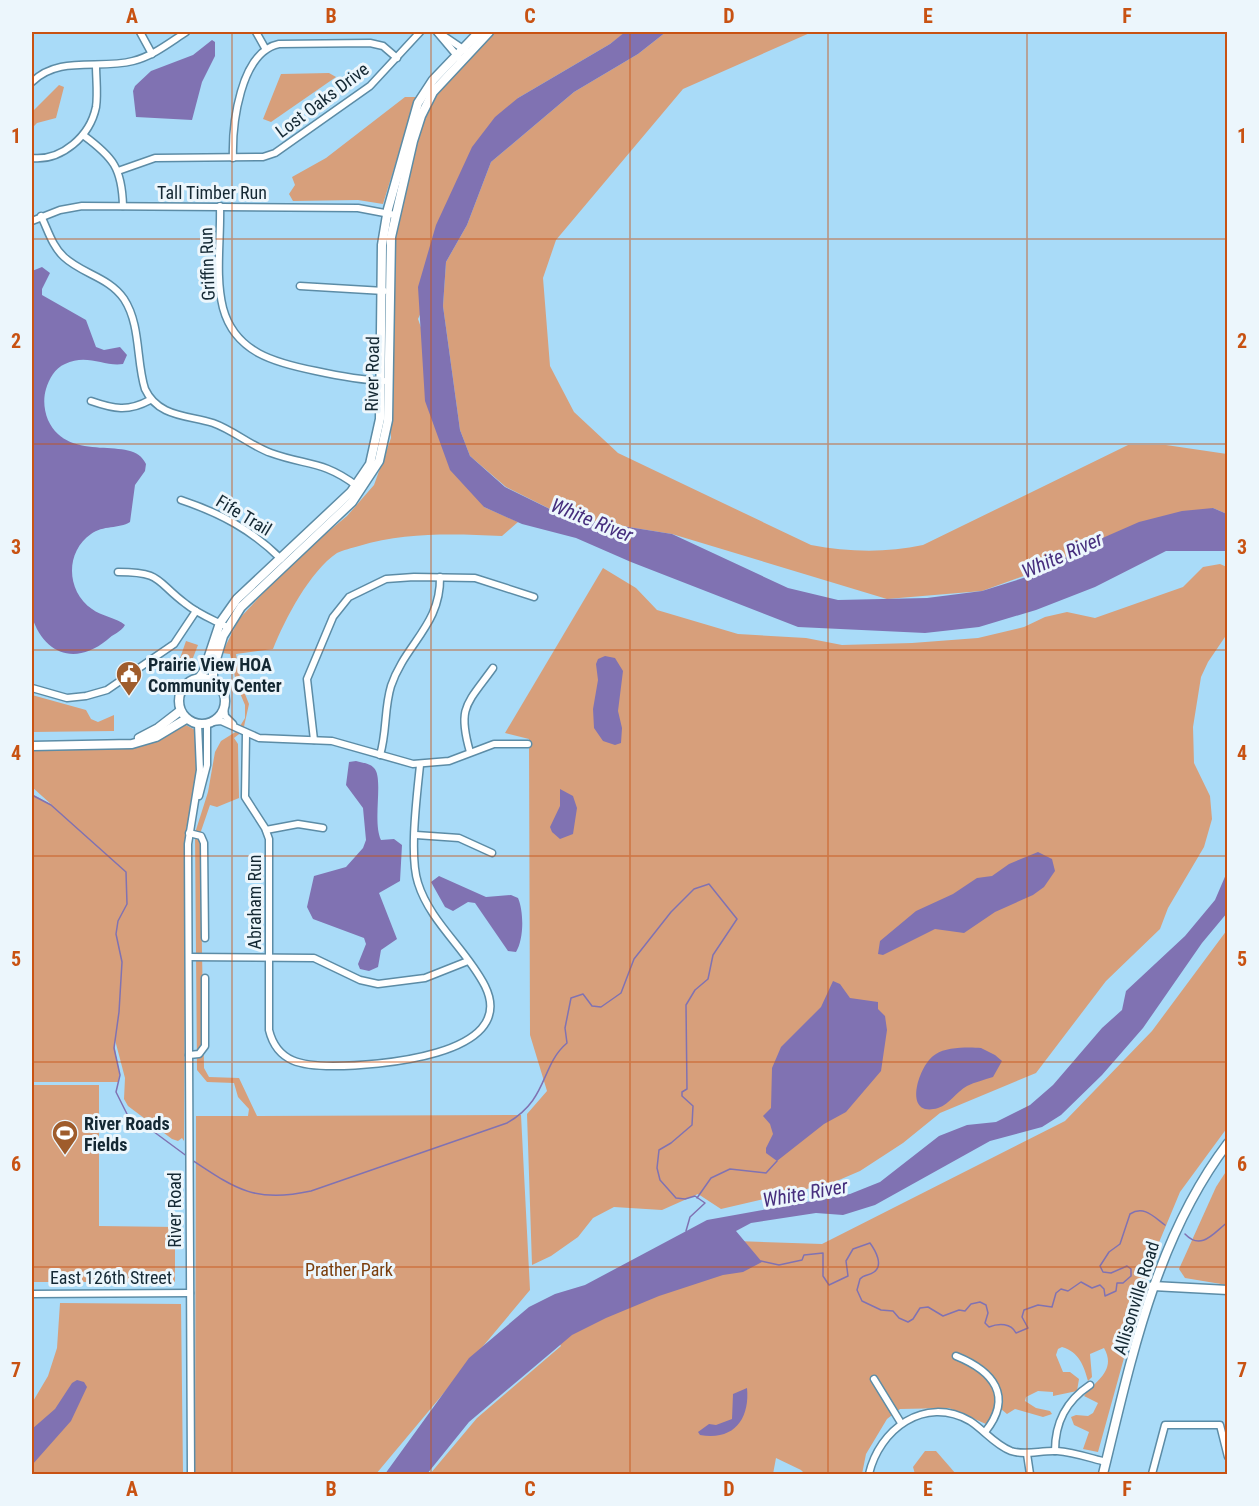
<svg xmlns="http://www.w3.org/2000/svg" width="1259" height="1506" viewBox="0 0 1259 1506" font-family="'Roboto Condensed',sans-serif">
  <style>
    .green { fill: #d79f7b }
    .water { fill: #8072b2 }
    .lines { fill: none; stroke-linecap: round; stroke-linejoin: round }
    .stream { stroke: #8072b2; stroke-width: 1.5 }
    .minor-casing { stroke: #5c8ca6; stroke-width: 9 }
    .major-casing { stroke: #5c8ca6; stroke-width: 11 }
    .minor { stroke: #fff; stroke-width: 6 }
    .major { stroke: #fff; stroke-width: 8 }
    .grid { fill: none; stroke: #c85212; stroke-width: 1.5; stroke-opacity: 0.55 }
    .labels { text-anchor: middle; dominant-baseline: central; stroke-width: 6; stroke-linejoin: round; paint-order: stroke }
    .street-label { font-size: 18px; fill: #142833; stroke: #ecf6fc }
    .poi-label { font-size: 18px; font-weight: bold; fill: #142833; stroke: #ecf6fc; text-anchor: start }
    .park-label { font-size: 18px; fill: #7b3f0e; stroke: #ecf6fc }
    .water-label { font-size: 20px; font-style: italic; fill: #462e7d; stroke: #ecf6fc }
    .neatline { fill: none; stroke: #c85212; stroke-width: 2 }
    .grid-label { font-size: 20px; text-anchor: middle; font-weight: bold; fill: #c85212 }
  </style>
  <rect width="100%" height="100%" fill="#a9dbf8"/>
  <!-- green -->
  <g class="green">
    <path d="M489 32H626L610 44 518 98 418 319 484 507 518 522 502 536C454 534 406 532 359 546 352 548 343 550 337 553 310 571 285 619 273 649L236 654 241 684 249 704 243 731 234 738 238 744 239 798 217 807 210 805 200 834 204 1068 209 1077 239 1078 257 1116 521 1115 530 1290 376 1474H195L196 1116H248L249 1109 238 1097 234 1083 207 1082 197 1070 195 833 208 792 215 752 221 741 237 731 245 718V705L237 686 230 654 222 653 239 619 265 591 306 550 347 516 374 485 391 438 388 381 390 262 413 141 429 99Z"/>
    <path d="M666 32H812L683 89 556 240 543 278 550 366 574 412 618 453 811 545C848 552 886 553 923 545L1128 445H1166L1227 454V514L1213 508 982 591 887 599 672 534 566 517 506 487 470 456 460 430 443 306 446 262 467 225 491 162 574 92 638 54Z"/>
    <polygon points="329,73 336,77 271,122 263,119 281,74"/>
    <polygon points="59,85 64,87 56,118 37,123 32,128 32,112"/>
    <polygon points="405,97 416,97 383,204 358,200 293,201 289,194 295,185 292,177 326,158"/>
    <polygon points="1220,564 1227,567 1227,634 1208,662 1201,677 1193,727 1194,763 1210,796 1212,819 1204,847 1168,908 1160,929 1106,981 1036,1073 940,1113 903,1143 860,1171 832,1183 721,1209 698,1194 662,1210 614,1207 593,1218 578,1237 551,1256 532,1265 527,1114 547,1091 530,1035 529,739 505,733 603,568 636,588 657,610 738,634 806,638 842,645 912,643 978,638 1024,627 1045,617 1067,612 1095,618 1183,587 1203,567"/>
    <polygon points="186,641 198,645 189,668 178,664"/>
    <polygon points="32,695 86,710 91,719 98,722 114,715 114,731 32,732"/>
    <path d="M184 724 197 731 198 773 186 830 184 1141 182 1138 178 1141 172 1139 128 1106 124 1099 125 1078 115 1040C113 1055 122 1067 118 1082H32V794L52 805 32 787V748L118 747Z"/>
    <path d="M1227 930V1128L1180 1192 1150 1264 1098 1452 1083 1449 1089 1432 1074 1425 1071 1417 1076 1415 1088 1416 1093 1413 1098 1403 1084 1396C1095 1381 1117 1371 1104 1348L1090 1354 1092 1377 1088 1381C1084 1366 1079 1352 1062 1347L1058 1349 1056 1355 1063 1372H1070L1079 1379 1077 1391 1053 1396V1392L1038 1391 1026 1397 1025 1401 1036 1408 1050 1411 1052 1414 1043 1417 1015 1409 1007 1414 1001 1409 986 1424 949 1408 900 1409 887 1419 866 1454 862 1474H805L801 1470 776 1458 773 1474H430L477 1418 561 1346 555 1337 736 1241 822 1244 1065 1121 1152 1031Z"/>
    <polygon points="32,1085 99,1085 99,1226 175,1227 175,1282 32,1282"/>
    <polygon points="1227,1170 1227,1285 1185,1278 1179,1269 1216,1187"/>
    <polygon points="60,1303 181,1304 183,1474 32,1474 32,1403 48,1376 57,1348"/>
    <polygon points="925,1451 936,1451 956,1474 915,1474 913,1467"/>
  </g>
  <!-- water -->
  <g class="water">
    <polygon points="625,32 666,32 638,54 574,92 491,162 467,225 446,262 443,306 460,430 470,456 505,487 566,517 672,534 788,588 838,600 927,598 982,591 1039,573 1082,547 1139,522 1182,511 1213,508 1227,514 1227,551 1166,551 1095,587 1036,610 979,627 925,633 798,627 631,562 576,538 522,524 484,507 450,470 425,401 418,287 436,225 472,147 495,117 518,98 610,44"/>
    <polygon points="212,40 215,42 215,56 202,82 192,120 136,117 133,91 135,86 151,71 193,55"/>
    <path d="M42 267 50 273 42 289V295L86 320 96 347 104 350 120 347 127 355 123 364C104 367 87 353 65 364 55 368 49 379 46 389 43 399 44 410 48 420 69 466 133 433 146 464L145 471 135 485 130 522C119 529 103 525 91 534 65 552 66 591 92 609 101 616 117 618 125 625 121 632 113 634 107 640 75 666 44 654 32 617V271Z"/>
    <polygon points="605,656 615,658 623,671 618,711 622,728 621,743 615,745 603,741 594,728 593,709 598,680 596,664 598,659"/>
    <path d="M356 761C362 763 370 763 374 768 384 778 372 821 381 840L394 839 402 845 400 881 379 893 397 939 381 950 378 967 369 971 360 969 358 964 366 944 364 938 313 919 307 907 314 876 346 867 363 848 366 840 363 808 346 785 349 762Z"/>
    <polygon points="560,789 573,796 577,808 573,834 560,839 552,832 550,827 560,806"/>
    <polygon points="1038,852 1052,859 1055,871 1044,887 1033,895 995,912 964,933 935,929 883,955 878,954 880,941 916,911 953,894 977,878 992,876 1009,864"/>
    <polygon points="1227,872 1227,913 1202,943 1143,1028 1102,1075 1061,1115 1042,1127 990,1141 875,1205 843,1215 816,1213 751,1223 736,1231 762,1262 743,1272 723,1275 659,1296 606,1318 572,1335 469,1422 427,1474 385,1474 469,1358 529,1307 555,1294 585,1285 707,1220 850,1194 880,1182 939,1136 967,1125 996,1122 1030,1105 1053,1085 1102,1028 1122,1010 1126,991 1185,936 1215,900"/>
    <path d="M439 876 486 897 511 895 518 898C524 912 524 939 516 952L508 951 475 903 468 902 453 911 445 907 431 882Z"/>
    <polygon points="833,981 840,984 850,998 878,1002 878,1009 885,1016 887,1030 881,1071 846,1112 824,1124 777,1161 766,1153 766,1148 773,1134 770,1124 763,1116 771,1108 772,1068 781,1047 821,1007"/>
    <path d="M981 1048 995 1055 1002 1061 993 1077C984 1080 975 1082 967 1086 956 1092 950 1104 938 1108 901 1119 919 1063 936 1054 946 1047 969 1047 981 1048Z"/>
    <polygon points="77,1380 84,1382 87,1387 71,1421 32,1465 32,1429 55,1409 72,1383"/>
    <path d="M747 1388C750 1419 734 1441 700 1435L698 1432 709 1424 716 1425 732 1419 733 1394Z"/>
  </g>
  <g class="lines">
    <!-- stream -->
    <g class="stream">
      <polyline points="32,795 51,805 126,872 127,904 118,921 116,934 122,962 119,1012 114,1048 120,1075 116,1092 129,1118 146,1126 188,1157"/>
      <path d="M192 1160C237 1190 256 1203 311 1191L507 1123C549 1099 540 1066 567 1043L565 1028 571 998 583 994 592 1006 601 1007 621 993 634 959 671 912 694 889 709 884 737 919 713 955 708 979 695 990 686 1005 687 1089 682 1092V1096L693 1106 692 1125 671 1143 659 1150 657 1168 660 1180 676 1198 685 1199 695 1196 705 1203 690 1217 686 1231"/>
      <polyline points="697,1198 711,1178 730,1169 766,1173 777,1161"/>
      <path d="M1185 1234C1202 1252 1215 1231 1228 1222"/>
      <path d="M761 1261 779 1265 802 1260 804 1255 823 1253V1276L829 1285 848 1276 846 1261 853 1249 870 1243C875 1250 884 1265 874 1272 869 1276 864 1274 860 1279L857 1290 862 1301 881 1310 893 1311 899 1318 908 1322 913 1319 920 1308 928 1307 943 1316 959 1310 965 1311 971 1304 980 1302 986 1305 988 1313 985 1323 989 1327C999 1323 1011 1323 1016 1333L1028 1328 1022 1317 1024 1310 1038 1305 1052 1307 1056 1293 1061 1289 1068 1291 1081 1282 1092 1288 1100 1285 1104 1289 1105 1296 1116 1291 1117 1283H1123L1131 1276V1269L1127 1266 1111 1273 1103 1272 1100 1266 1109 1252 1120 1244 1130 1214C1144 1205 1154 1217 1165 1225"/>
    </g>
    <!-- minor casing -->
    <g class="minor-casing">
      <g id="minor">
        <polyline points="140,32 152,54"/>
        <polyline points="256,32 265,48"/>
        <polyline points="437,32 459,58"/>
        <polyline points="438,32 466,51"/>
        <path d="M32 82C59 55 99 70 133 61 153 56 169 43 186 32"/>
        <path d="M83 135C113 157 122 168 123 206"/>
        <path d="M32 158C62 161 90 136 96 107 98 94 96 78 96 65"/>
        <path d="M233 158C232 125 240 52 279 44L370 43 383 46 397 58"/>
        <polyline points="118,171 155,158 263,157 275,153 370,86 420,32"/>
        <path d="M220 206C221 239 215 276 223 308 235 353 276 363 316 371 339 376 360 380 384 381"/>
        <path d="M41 216C48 230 52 246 64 257 82 274 109 277 124 299 141 325 136 361 145 389 158 417 187 415 213 423 233 430 251 446 271 453 307 466 322 460 357 486"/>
        <polyline points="32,221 60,210 82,206 358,208 395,215"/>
        <polyline points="300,286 384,291"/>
        <path d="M91 401C114 409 128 412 150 400"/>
        <path d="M181 500C220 513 252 530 281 559"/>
        <path d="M118 572C163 572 155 581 186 604 198 614 214 620 227 627"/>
        <polyline points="32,688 67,698 86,696 107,690 174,644 196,611"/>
        <polyline points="224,707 225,716 233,724"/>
        <polyline points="212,722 221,721 259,738 332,741 413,764 449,761 494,744 528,744"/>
        <path d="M246 734 245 797 265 828 269 839V1030C277 1063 303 1066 333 1066 372 1066 520 1057 485 986 467 950 430 922 418 883 409 856 417 795 420 765"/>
        <polyline points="314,740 307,679 333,617 349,597 386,579 414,577 475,578 534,597"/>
        <path d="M470 752C457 707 467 704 493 668"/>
        <path d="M380 755C387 732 384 709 391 686 405 644 441 625 440 577"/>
        <polyline points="199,796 207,765 207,723"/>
        <polyline points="266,830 298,824 323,828"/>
        <polyline points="189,833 201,836 204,843 205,938"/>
        <polyline points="416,835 459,838 492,853"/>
        <polyline points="189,957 314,958 360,980 378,984 425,978 468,961"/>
        <polyline points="189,1055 199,1054 205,1046 205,978"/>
        <polyline points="32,1294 190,1293"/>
        <path d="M956 1356C993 1371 1014 1396 985 1432"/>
        <polyline points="874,1379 901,1423"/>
        <path d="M1055 1451C1055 1422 1066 1401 1090 1385"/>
        <polyline points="1027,1454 1030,1474"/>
        <polyline points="191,1474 188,844 200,770 198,724"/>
        <path d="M869 1474C879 1430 924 1395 970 1421 984 1430 995 1445 1011 1451 1026 1456 1041 1450 1057 1451 1073 1452 1090 1458 1106 1462"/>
        <polyline points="1152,1474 1165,1425 1220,1425 1228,1457"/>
      </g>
    </g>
    <!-- major casing -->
    <g class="major-casing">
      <g id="major">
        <circle cx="202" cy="701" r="23"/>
        <polyline points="199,678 204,671 220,623 237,599 351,492 370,464 380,419 382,245 388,209 418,103 433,80 479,32"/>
        <polyline points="213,681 213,669 223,636 241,607 352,502 379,461 388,420 391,237 413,141 421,116 433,92 489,32"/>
        <polyline points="139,738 158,728 180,711"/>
        <polyline points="32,746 132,744 156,737 186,719"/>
        <polyline points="1153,1286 1228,1290"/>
        <path d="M1103 1474C1131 1360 1155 1239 1228 1143"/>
      </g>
    </g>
    <!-- minor -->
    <use href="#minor" class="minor"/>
    <!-- major -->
    <use href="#major" class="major"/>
  </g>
  <!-- grid -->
  <path class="grid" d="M232 32V1474M431 32V1474M630 32V1474M828 32V1474M1027 32V1474M32 239H1228M32 444H1228M32 650H1228M32 856H1228M32 1062H1228M32 1267H1228"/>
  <!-- icons -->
  <defs>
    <g id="civic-pin" transform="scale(1.35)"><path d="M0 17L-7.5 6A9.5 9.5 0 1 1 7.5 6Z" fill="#9f5c2c" stroke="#ecf6fc"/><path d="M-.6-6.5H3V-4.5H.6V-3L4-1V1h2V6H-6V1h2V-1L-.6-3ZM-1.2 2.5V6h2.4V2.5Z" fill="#fff"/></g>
    <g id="stadium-pin" transform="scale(1.35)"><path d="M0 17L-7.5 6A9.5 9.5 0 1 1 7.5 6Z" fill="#9f5c2c" stroke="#ecf6fc"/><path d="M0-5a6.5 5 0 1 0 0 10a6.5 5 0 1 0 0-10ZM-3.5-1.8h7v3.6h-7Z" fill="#fff"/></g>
  </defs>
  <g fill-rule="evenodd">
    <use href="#civic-pin" x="129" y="674"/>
    <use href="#stadium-pin" x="65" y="1133"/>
  </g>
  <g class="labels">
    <!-- street labels -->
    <g class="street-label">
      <text transform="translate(322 100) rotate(-37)">Lost Oaks Drive</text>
      <text x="212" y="192">Tall Timber Run</text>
      <text transform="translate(207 264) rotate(-92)">Griffin Run</text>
      <text transform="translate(372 374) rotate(-89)">River Road</text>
      <text transform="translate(244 515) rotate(31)">Fife Trail</text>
      <text transform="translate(254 902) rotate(-90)">Abraham Run</text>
      <text transform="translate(174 1210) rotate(-90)">River Road</text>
      <text x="111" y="1277">East 126th Street</text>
      <text transform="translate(1136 1298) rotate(-73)">Allisonville Road</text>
    </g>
    <!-- poi labels -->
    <g class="poi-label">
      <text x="148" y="664">Prairie View HOA<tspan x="148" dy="21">Community Center</tspan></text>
      <text x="84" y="1123">River Roads<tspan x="84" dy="21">Fields</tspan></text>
    </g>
    <!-- park labels -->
    <g class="park-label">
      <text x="349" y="1269">Prather Park</text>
    </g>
    <!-- water labels -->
    <g class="water-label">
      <text transform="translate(592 520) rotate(22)">White River</text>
      <text transform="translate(1062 555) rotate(-24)">White River</text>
      <text transform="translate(805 1193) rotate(-10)">White River</text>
    </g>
  </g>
  <!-- border -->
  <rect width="1259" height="1506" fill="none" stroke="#ecf6fc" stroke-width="66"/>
  <rect x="33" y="33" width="1193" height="1440" class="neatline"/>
  <g class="grid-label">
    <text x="132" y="23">A</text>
    <text x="331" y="23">B</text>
    <text x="530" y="23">C</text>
    <text x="729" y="23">D</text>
    <text x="928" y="23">E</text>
    <text x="1127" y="23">F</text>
    <text x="16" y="143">1</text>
    <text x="1242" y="143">1</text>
    <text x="16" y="348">2</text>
    <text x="1242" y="348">2</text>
    <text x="16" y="554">3</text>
    <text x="1242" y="554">3</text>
    <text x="16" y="760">4</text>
    <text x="1242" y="760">4</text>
    <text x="16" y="966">5</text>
    <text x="1242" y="966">5</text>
    <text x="16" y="1171">6</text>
    <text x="1242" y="1171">6</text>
    <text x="16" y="1377">7</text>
    <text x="1242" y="1377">7</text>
    <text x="132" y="1496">A</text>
    <text x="331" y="1496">B</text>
    <text x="530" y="1496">C</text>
    <text x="729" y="1496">D</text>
    <text x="928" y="1496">E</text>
    <text x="1127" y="1496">F</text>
  </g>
</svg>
